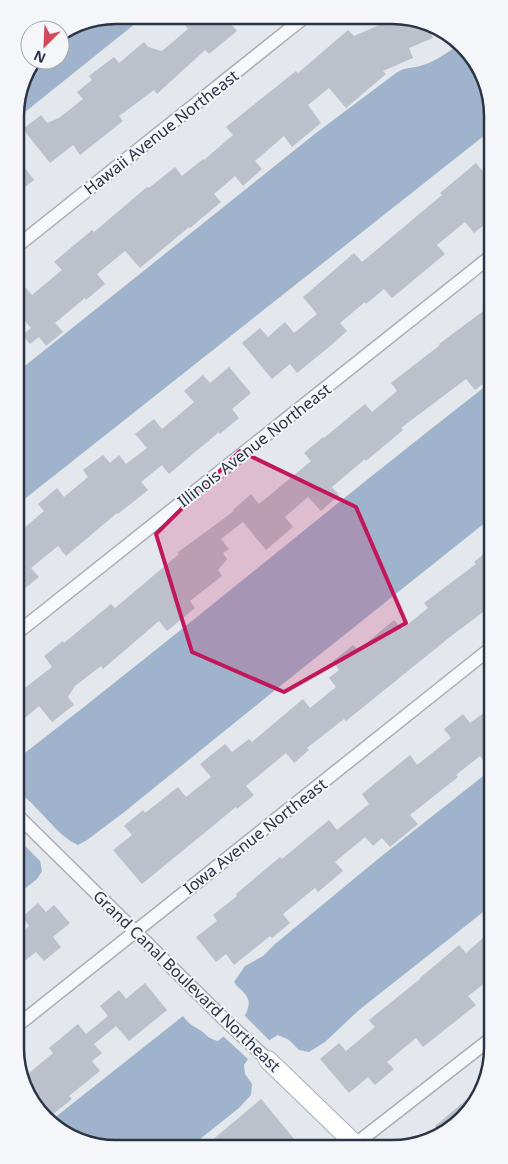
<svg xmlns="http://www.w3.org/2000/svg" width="508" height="1164" viewBox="0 0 508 1164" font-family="'Noto Sans',sans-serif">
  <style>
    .water { fill: #9fb4cc }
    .pier { fill: #e4e7ec }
    .building { fill: #bbc0ca }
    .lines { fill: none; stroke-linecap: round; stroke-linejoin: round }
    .street-casing { stroke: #a9aeb7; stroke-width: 15 }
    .secondary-casing { stroke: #a9aeb7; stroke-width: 20 }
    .street { stroke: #f7f8fa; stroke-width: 12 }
    .secondary { stroke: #fff; stroke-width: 18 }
    .marked { fill: #c2185b; fill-opacity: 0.2; stroke: #c2185b; stroke-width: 4; stroke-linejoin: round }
    .labels { text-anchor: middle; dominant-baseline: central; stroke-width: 4; stroke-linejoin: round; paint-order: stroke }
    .street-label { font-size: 16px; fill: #2b3445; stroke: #f4f6f9 }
    .rim { fill: none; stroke: #2b3445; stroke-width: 2.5 }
  </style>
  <rect width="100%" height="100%" fill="#e4e7ec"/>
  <!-- water -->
  <g class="water">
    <polygon points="116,15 146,15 15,120 15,109 26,71 34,60 60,60 60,33 78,23"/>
    <path d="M461 43 463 44 490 90V131L17 505 16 373 316 133 396 73C407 66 412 69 423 65 437 61 449 51 461 43Z"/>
    <path d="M491 382V518L274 691 123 813 87 840 78 845C61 838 50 821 37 809 31 802 24 796 17 790V759C177 636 331 506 491 382Z"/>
    <path d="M492 769V905L359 1010 325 1042 309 1052 299 1050 289 1040 278 1035 271 1039 248 1059 244 1065 245 1074 252 1084 251 1095 239 1108 190 1147H96L49 1124 48 1123 183 1016C188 1023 193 1026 200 1030 208 1036 207 1038 218 1041 230 1032 259 1010 245 994 241 989 238 988 234 982L245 966 263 956 275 944 378 859Z"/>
    <polygon points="18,839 40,861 42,871 37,879 18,894"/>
  </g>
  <!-- pier -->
  <polygon class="pier" points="243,1014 271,1042 250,1061 222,1035"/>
  <!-- building -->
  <g class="building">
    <polygon points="177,15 238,16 230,23 237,31 209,54 205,50 157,94 154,90 119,116 123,121 80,155 73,145 50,163 23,129 41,115 47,123 59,118 83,99 77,92 92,80 89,76 114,57 119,63 144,42 148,47 162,51 188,29"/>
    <polygon points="398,17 412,17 427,25 433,38 409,48 413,58 383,71 386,74 346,108 329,88 308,105 321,123 292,147 284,136 255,161 262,169 243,186 235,176 214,194 221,202 190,228 189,227 140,268 125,251 97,274 105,284 86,300 85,298 55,323 63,332 46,346 39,337 30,344 22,335 31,328 16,310 16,293 24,286 32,295 62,270 54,262 92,230 94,232 147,187 149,188 175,167 182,176 203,159 204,160 233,135 226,127 296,71 298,73 348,30 354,36"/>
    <polygon points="15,155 34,180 16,194 15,171"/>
    <polygon points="476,163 490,180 490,220 474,233 465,222 437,245 445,254 392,298 384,289 366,304 365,302 340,323 347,331 329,347 297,373 290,364 272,379 242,343 260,328 268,337 285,322 294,333 317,314 303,297 354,253 362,262 442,195 440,193"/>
    <polygon points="490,306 491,378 475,390 466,379 401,428 403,430 366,461 365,459 332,487 339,495 321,511 308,497 285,517 293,527 266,550 243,522 221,539 229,549 223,553 227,559 218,570 222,576 190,601 195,608 167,631 159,621 103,669 101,666 75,686 68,697 74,705 52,722 39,706 17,725 17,694 52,667 44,656 63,641 64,643 111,604 115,608 179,554 177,553 234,511 233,510 251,494 259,504 311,461 304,453 323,437 324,438 365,404 372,412 397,391 391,383 440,345 439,344"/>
    <polygon points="229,367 251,393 232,409 239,418 220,434 219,432 169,474 162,465 141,482 148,490 118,514 117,513 66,556 58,546 31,568 39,577 17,595 17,534 44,511 38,504 57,488 64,497 88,477 83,470 103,455 110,463 119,455 126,464 147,448 135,434 154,419 162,429 194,402 184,391 203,375 210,383"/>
    <polygon points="491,548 491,606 450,637 346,721 344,719 307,748 309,750 294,763 286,753 246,786 254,795 237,809 236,807 142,884 113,850 132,835 124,826 143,810 145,813 178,787 186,797 211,777 200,764 225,744 232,752 249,739 252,742 303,699 310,708 336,687 329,678 339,670 333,661 353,645 358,650 394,620 402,629 428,608 424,603 476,564 474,562"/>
    <polygon points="492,707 492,772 480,756 456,775 458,777 410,815 418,824 390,847 382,838 373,846 365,837 335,862 343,871 318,892 315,888 283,914 290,923 272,938 270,936 234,965 226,954 216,962 196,937 217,921 213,915 237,896 236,894 280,857 282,859 329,820 337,830 369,804 362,794 410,755 417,765 451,738 444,729 463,714 470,723"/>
    <polygon points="38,903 46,912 54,905 70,923 53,937 61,947 44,961 36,952 18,966 18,936 29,926 22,917"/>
    <polygon points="492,930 492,980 489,980 468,996 476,1005 423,1047 416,1038 387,1062 394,1069 375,1085 368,1077 349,1093 320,1059 339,1043 346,1051 375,1027 369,1020 420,979 420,978 459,945 466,953"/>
    <polygon points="145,983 167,1010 129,1041 116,1026 94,1044 102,1053 92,1061 100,1071 69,1096 72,1099 52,1115 44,1106 40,1109 22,1079 53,1053 49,1048 78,1024 86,1034 108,1016 100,1006 119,990 126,999"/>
    <polygon points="478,1090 468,1114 440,1132 435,1126"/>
    <polygon points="261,1099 300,1146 204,1147"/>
  </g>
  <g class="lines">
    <!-- street casing -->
    <g class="street-casing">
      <g id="street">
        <polyline points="16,247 306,16"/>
        <polyline points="17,633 490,257"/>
        <polyline points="18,816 224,1019 268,1060"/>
        <polyline points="18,1025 491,648"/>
        <polyline points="353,1146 493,1037"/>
      </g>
    </g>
    <!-- secondary casing -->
    <g class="secondary-casing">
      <polyline id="secondary" points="268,1060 357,1146"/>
    </g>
    <!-- street -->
    <use href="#street" class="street"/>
    <!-- secondary -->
    <use href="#secondary" class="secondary"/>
  </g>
  <!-- marked area -->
  <path class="marked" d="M240 451 356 507 406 623 284 692 192 652 156 534Z"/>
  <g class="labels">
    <!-- street labels -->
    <g class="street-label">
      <text transform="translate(161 132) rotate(-38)">Hawaii Avenue Northeast</text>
      <text transform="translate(254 445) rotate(-38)">Illinois Avenue Northeast</text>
      <text transform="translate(255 836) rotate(-38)">Iowa Avenue Northeast</text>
      <text transform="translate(187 981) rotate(44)">Grand Canal Boulevard Northeast</text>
    </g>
  </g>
  <!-- crop -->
  <path d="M0 0H508V1164H0ZM116 24H392A92 92 0 0 1 484 116V1048A92 92 0 0 1 392 1140H116A92 92 0 0 1 24 1048V116A92 92 0 0 1 116 24Z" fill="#f4f6f9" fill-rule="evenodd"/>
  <path class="rim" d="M116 24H392A92 92 0 0 1 484 116V1048A92 92 0 0 1 392 1140H116A92 92 0 0 1 24 1048V116A92 92 0 0 1 116 24Z"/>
  <!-- north arrow -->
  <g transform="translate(45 45) rotate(204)"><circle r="24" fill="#f4f6f9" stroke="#a4a8b1"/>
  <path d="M0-4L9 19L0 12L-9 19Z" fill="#d1495b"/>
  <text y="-8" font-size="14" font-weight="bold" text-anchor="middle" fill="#2b3445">N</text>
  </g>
</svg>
